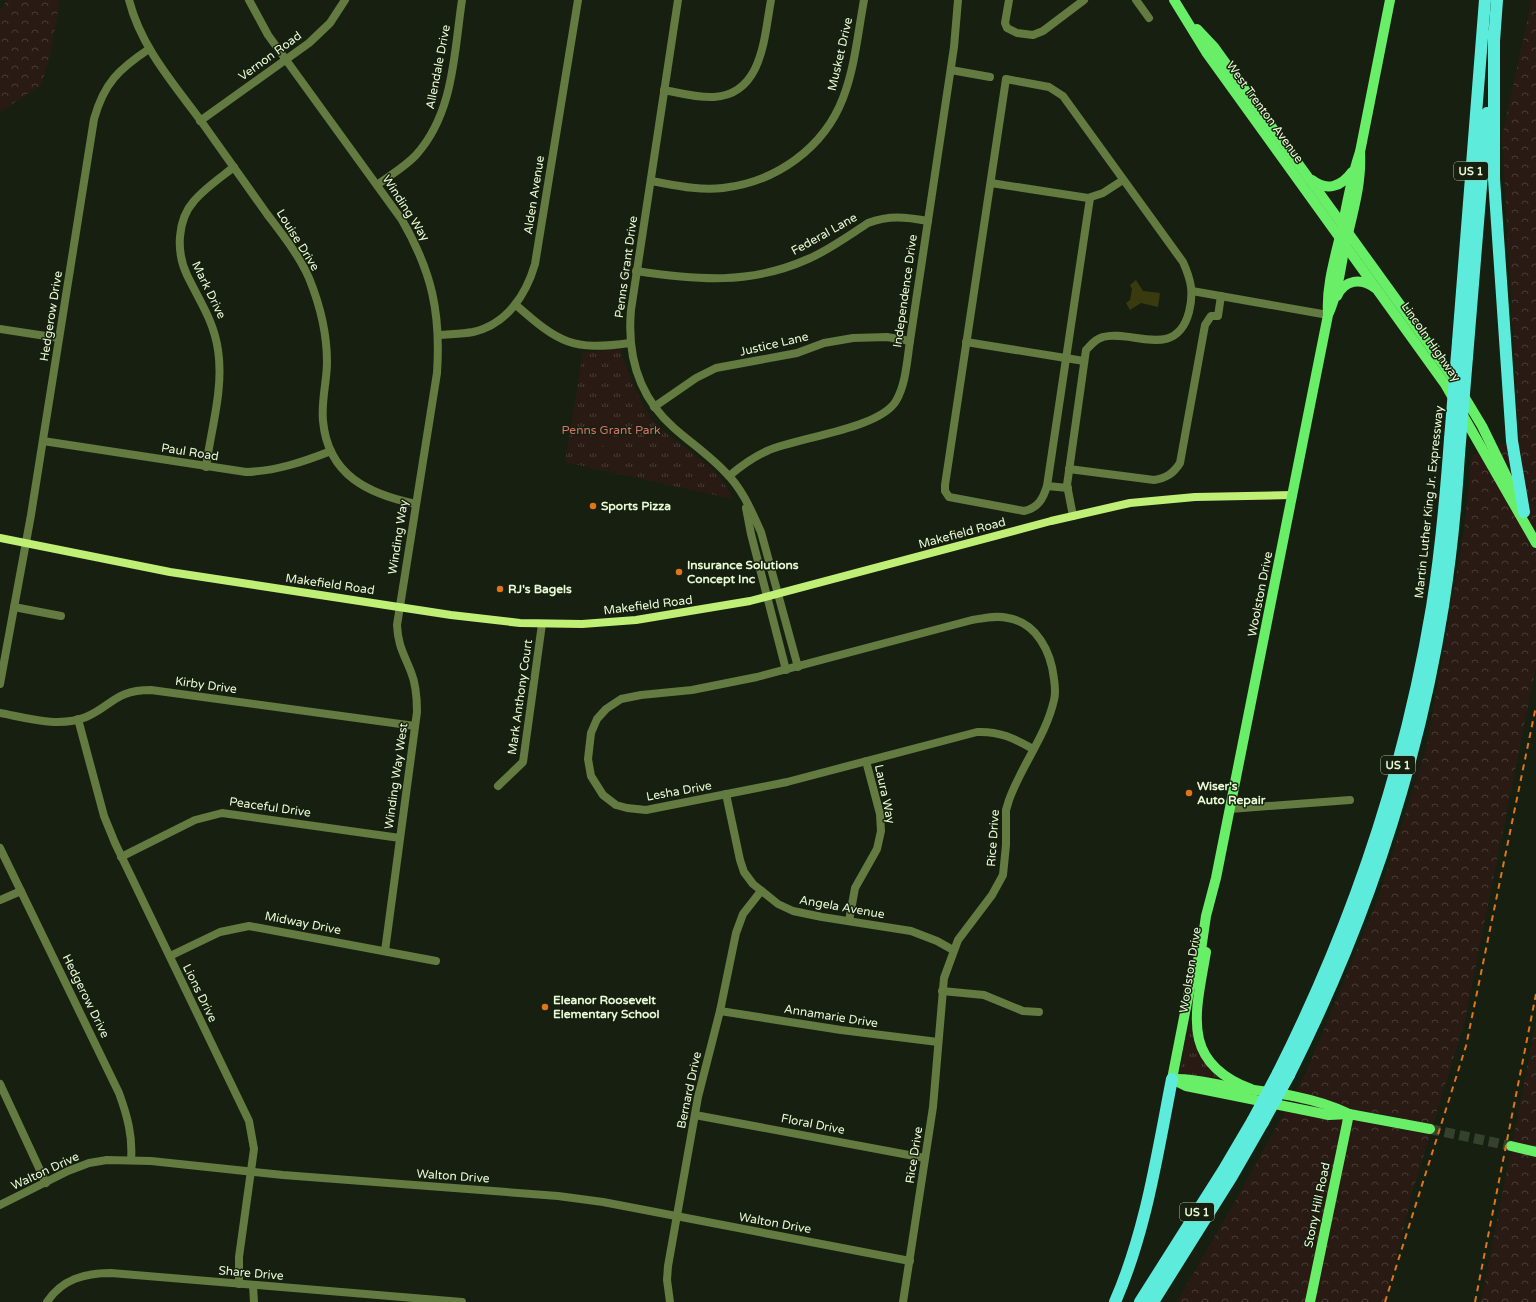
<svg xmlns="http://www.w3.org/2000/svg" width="1536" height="1302" viewBox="0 0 1536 1302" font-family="'Varela Round',sans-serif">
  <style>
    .grass { fill: url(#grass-tufts) }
    .forest { fill: url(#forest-crowns) }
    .pitch { fill: #291b14 }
    .water { fill: #3a3a0f }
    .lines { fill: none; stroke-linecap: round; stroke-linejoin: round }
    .primary-tunnel { stroke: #36412d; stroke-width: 10; stroke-dasharray: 10 5; stroke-linecap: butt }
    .street { stroke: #637a40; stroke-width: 8 }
    .secondary { stroke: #c0ef76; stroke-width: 8 }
    .primary { stroke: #69ee67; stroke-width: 10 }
    .highway { stroke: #5decdb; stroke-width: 12 }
    .rail { stroke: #e0751a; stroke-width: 2; stroke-dasharray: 6 5; stroke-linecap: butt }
    .highway-bridge { stroke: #5decdb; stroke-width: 12 }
    .poi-dot { fill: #e0751a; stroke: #172010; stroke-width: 1.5 }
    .labels { text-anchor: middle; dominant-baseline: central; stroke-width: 3; stroke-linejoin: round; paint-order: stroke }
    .shield { fill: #172010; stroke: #a9b999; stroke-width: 1 }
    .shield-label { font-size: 11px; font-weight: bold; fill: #e8fad4 }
    .street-label { font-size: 12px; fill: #e8fad4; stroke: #172010 }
    .park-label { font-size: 12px; fill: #d27468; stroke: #172010 }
    .poi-label { font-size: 12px; font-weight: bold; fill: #e8fad4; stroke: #172010; text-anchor: start }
  </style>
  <defs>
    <pattern id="grass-tufts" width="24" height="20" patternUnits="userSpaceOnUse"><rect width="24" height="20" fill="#291b14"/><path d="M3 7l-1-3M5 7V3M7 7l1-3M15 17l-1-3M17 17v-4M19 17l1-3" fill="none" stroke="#483d35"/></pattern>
    <pattern id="forest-crowns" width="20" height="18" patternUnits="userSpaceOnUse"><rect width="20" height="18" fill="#291b14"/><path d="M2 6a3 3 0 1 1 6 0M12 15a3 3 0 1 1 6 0" fill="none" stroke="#483d35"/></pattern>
  </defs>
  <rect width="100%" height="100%" fill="#172010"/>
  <!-- grass -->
  <g class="grass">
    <path d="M620 349C628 372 641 409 658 426 685 451 717 464 733 499L565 462 583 353Z"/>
    <polygon points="1190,1018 1192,1019 1193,1027 1219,1075 1217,1080 1180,1073"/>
  </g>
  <!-- forest -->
  <g class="forest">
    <polygon points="7,0 59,0 59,5 50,55 41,85 0,112 0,11"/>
    <polygon points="1532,0 1536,0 1536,666 1465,1020 1413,1190 1385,1302 1177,1302 1240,1193 1305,1075 1378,899 1427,746 1464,531 1472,455 1519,438 1502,136"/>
    <polygon points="1536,1022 1536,1302 1481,1302"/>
  </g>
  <!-- pitch -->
  <g class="pitch">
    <polygon points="607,413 628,429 621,439 599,423"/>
    <polygon points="597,427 619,442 612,452 590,437"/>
  </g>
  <!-- water -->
  <polygon class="water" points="1136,280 1143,291 1160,293 1158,307 1141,303 1130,310 1126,303 1130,300 1132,289 1130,285"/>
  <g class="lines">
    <!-- primary-tunnel -->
    <polyline class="primary-tunnel" points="1430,1129 1511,1146"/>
    <!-- street -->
    <g class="street">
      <path d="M129 0C141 47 173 83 201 121 223 152 245 183 267 214 282 234 299 255 309 278 320 305 327 333 327 362 327 381 321 401 323 421 328 475 368 494 416 504"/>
      <path d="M249 0 268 35 402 220C432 272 441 313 437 373L397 625C398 646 404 654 411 672 416 684 417 699 417 712L385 951"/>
      <path d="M678 0 631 310C627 355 639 397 674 428 691 443 710 456 725 472 742 488 752 512 761 532L798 667"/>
      <polyline points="1009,0 1005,23 1007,28 1017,33 1033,35 1043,31 1084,0"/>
      <polyline points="1136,0 1149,18"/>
      <polyline points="951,70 990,77"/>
      <path d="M664 90C680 93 697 98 714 97 763 94 764 37 771 0"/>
      <polyline points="200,121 309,43 330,23 345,0"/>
      <path d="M651 181C674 185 699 191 723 188 776 182 824 148 843 98 855 67 858 32 864 0"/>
      <polyline points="991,183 1088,198 1103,193 1123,180"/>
      <path d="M377 185C390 175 405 167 416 155 454 113 454 53 462 0"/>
      <path d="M636 271C697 280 750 285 808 259 829 250 848 236 868 223 889 215 906 217 928 221"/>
      <polyline points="1192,291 1328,315"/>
      <path d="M516 305C559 343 572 351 630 343"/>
      <polyline points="0,329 59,338"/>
      <path d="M439 335C450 334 462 334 473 332 507 324 526 295 535 264L578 0"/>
      <polyline points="966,342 1084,361"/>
      <polyline points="654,407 696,378 716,368 797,353 824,343 853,338 887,337 910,341"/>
      <path d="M43 441 246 472C276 471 303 462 331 451"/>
      <path d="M206 467C211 429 224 388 218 350 214 321 199 300 187 275 176 252 177 220 194 201 205 188 220 178 234 167"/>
      <path d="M1069 469 1154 480C1166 478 1173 474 1180 463L1205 325 1211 316H1218L1221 296"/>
      <path d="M729 476C741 466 753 457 767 451 799 437 879 429 896 401 906 384 907 360 910 341L954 47 958 0"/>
      <polyline points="1047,486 1068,488"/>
      <polyline points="746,508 751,534 786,670"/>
      <path d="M1073 516 1067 485 1086 350C1091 345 1095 339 1103 337 1131 329 1176 361 1189 312 1194 292 1191 280 1183 262L1063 96 1049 87 1006 79 945 485V491L949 497 1024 511C1038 508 1043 499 1047 486L1090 198"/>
      <polyline points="14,607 61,616"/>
      <path d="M0 684 31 515 94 119C104 83 119 69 149 49"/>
      <path d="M0 713C27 718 59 728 86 717 113 705 115 690 151 690L415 726"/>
      <polyline points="78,719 104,816 115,843 249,1121 254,1149 239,1257 239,1284"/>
      <polyline points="498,786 523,762 542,624"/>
      <polyline points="726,794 740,860 744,872 753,884 778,904 793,911 822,917 911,931 937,941 953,950"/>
      <polyline points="1230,809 1350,800"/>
      <path d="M0 848 119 1093C127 1115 133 1136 131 1160"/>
      <polyline points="121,857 195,820 222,813 400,838"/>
      <polyline points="0,900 21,891"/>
      <polyline points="849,921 855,888 877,849 881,831 880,814 866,761"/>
      <polyline points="170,956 220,932 249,926 436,961"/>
      <polyline points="942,991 984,995 1023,1011 1039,1012"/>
      <polyline points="720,1011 841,1030 938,1042"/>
      <polyline points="0,1084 46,1183"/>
      <polyline points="695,1115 925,1158"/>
      <polyline points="0,1205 68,1171 89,1163 107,1160 151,1161 283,1175 558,1196 603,1202 910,1261"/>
      <polyline points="253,1285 254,1302"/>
      <path d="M47 1302C62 1279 85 1273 111 1273L462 1302"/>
      <polyline points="670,1302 667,1280 668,1266 698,1097 720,1011 736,933 743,914 761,891"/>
      <path d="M903 1302 933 1107 944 978 958 940 992 895 1003 875 1006 845V810L1009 800C1021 766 1046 736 1054 700 1056 693 1055 686 1054 679 1051 652 1037 623 1008 618 996 615 984 618 972 620L757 677 692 690 641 695 621 699 606 709 597 719 591 733 588 759 591 776 603 795 616 805 627 808 646 810 787 782 977 732C999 731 1014 738 1033 749"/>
    </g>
    <!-- secondary -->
    <polyline class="secondary" points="0,538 170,572 451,615 520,623 582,624 636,620 750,601 1051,521 1130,503 1195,497 1292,495"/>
    <!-- primary -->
    <g class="primary">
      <polyline points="1174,0 1206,52 1445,384 1536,543"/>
      <polyline points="1197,29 1214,47 1453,378 1482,426 1519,502"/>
      <path d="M1312 180C1327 192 1342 186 1352 172"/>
      <path d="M1337 296C1345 279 1361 278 1375 288"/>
      <path d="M1328 313C1326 283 1337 252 1343 223 1348 199 1352 175 1360 152L1390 0"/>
      <path d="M1206 952C1196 1012 1179 1062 1251 1089"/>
      <path d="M1172 1079 1190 987 1201 950 1206 916 1216 878 1328 315C1338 293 1340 270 1345 246 1352 215 1362 184 1360 152"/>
      <polyline points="1172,1079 1186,1086 1329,1115 1349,1114 1430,1129"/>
      <path d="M1174 1079C1194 1078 1212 1084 1231 1087 1270 1092 1312 1096 1347 1113"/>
      <polyline points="1511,1146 1536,1152"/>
      <polyline points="1310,1302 1349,1114"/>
    </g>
    <!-- highway -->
    <g class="highway">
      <polyline points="1494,32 1494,179 1512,441 1524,512"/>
      <polyline points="1494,41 1497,0"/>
      <polyline points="1458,342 1485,0"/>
      <polyline points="1467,357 1487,113"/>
      <path d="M1278 1073C1352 926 1405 770 1432 607 1441 551 1446 495 1450 439"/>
      <path d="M1289 1075C1363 928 1417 770 1443 606 1451 556 1456 505 1459 454"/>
      <path d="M1115 1302C1146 1231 1157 1155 1172 1079"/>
      <polyline points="1140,1302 1223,1171 1253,1120"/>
      <polyline points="1153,1302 1232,1176 1263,1122"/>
    </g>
    <!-- rail -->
    <g class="rail">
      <polyline points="1385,1302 1466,1046 1536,706"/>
      <polyline points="1475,1302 1536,994"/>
    </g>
    <!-- highway-bridge -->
    <g class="highway-bridge">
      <polyline points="1450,439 1458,342"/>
      <polyline points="1459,454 1467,357"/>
      <polyline points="1253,1120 1278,1073"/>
      <polyline points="1263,1122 1289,1075"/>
    </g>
  </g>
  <!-- markers -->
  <g class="poi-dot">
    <circle cx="593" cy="506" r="4"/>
    <circle cx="679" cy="572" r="4"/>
    <circle cx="500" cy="589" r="4"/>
    <circle cx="1189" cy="793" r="4"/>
    <circle cx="545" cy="1007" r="4"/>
  </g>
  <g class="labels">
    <!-- shield labels -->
    <g class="shield">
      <rect x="1454" y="162" width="34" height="18" rx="3"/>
      <rect x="1381" y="756" width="34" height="18" rx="3"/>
      <rect x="1180" y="1203" width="34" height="18" rx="3"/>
    </g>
    <g class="shield-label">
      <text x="1471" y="171">US 1</text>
      <text x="1398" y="765">US 1</text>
      <text x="1197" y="1212">US 1</text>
    </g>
    <!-- street labels -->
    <g class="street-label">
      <text transform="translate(840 54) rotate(-77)">Musket Drive</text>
      <text transform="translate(270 56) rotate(-36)">Vernon Road</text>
      <text transform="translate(438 67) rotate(-79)">Allendale Drive</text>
      <text transform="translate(1265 112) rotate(54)">West Trenton Avenue</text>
      <text transform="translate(534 195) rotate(-81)">Alden Avenue</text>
      <text transform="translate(406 208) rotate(57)">Winding Way</text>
      <text transform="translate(824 234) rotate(-29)">Federal Lane</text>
      <text transform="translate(298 240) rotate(58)">Louise Drive</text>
      <text transform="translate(626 267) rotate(-82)">Penns Grant Drive</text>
      <text transform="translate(209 290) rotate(64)">Mark Drive</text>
      <text transform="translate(905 291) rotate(-82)">Independence Drive</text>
      <text transform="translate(51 316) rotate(-81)">Hedgerow Drive</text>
      <text transform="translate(1431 342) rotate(55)">Lincoln Highway</text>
      <text transform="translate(774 344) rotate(-13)">Justice Lane</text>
      <text transform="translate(190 452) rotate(9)">Paul Road</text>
      <text transform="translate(1429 502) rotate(-84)">Martin Luther King Jr. Expressway</text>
      <text transform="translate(962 533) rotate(-15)">Makefield Road</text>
      <text transform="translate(398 537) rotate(-81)">Winding Way</text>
      <text transform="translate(330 584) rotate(8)">Makefield Road</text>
      <text transform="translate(1260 594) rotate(-79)">Woolston Drive</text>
      <text transform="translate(648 605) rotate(-7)">Makefield Road</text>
      <text transform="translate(206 685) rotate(8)">Kirby Drive</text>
      <text transform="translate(520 697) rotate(-82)">Mark Anthony Court</text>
      <text transform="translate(396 776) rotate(-82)">Winding Way West</text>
      <text transform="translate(679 791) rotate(-10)">Lesha Drive</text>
      <text transform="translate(885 794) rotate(78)">Laura Way</text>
      <text transform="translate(270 807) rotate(8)">Peaceful Drive</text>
      <text transform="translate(993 838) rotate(-86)">Rice Drive</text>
      <text transform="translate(842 907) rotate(10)">Angela Avenue</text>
      <text transform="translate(303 923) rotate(11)">Midway Drive</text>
      <text transform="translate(1190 970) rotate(-81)">Woolston Drive</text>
      <text transform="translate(200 993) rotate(64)">Lions Drive</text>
      <text transform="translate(86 996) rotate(64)">Hedgerow Drive</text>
      <text transform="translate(831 1016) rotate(9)">Annamarie Drive</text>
      <text transform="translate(689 1090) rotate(-78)">Bernard Drive</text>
      <text transform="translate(813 1124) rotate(11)">Floral Drive</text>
      <text transform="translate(914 1155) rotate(-81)">Rice Drive</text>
      <text transform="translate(45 1171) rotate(-25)">Walton Drive</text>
      <text transform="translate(453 1176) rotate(4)">Walton Drive</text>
      <text transform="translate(1317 1205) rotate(-78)">Stony Hill Road</text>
      <text transform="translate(775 1223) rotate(10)">Walton Drive</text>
      <text transform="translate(251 1273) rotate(5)">Share Drive</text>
    </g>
    <!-- park labels -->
    <g class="park-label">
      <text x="611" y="430">Penns Grant Park</text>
    </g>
    <!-- poi labels -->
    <g class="poi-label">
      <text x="601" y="506">Sports Pizza</text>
      <text x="687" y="565">Insurance Solutions<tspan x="687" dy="14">Concept Inc</tspan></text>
      <text x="508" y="589">RJ's Bagels</text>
      <text x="1197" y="786">Wiser's<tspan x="1197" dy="14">Auto Repair</tspan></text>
      <text x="553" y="1000">Eleanor Roosevelt<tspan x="553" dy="14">Elementary School</tspan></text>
    </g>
  </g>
</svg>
